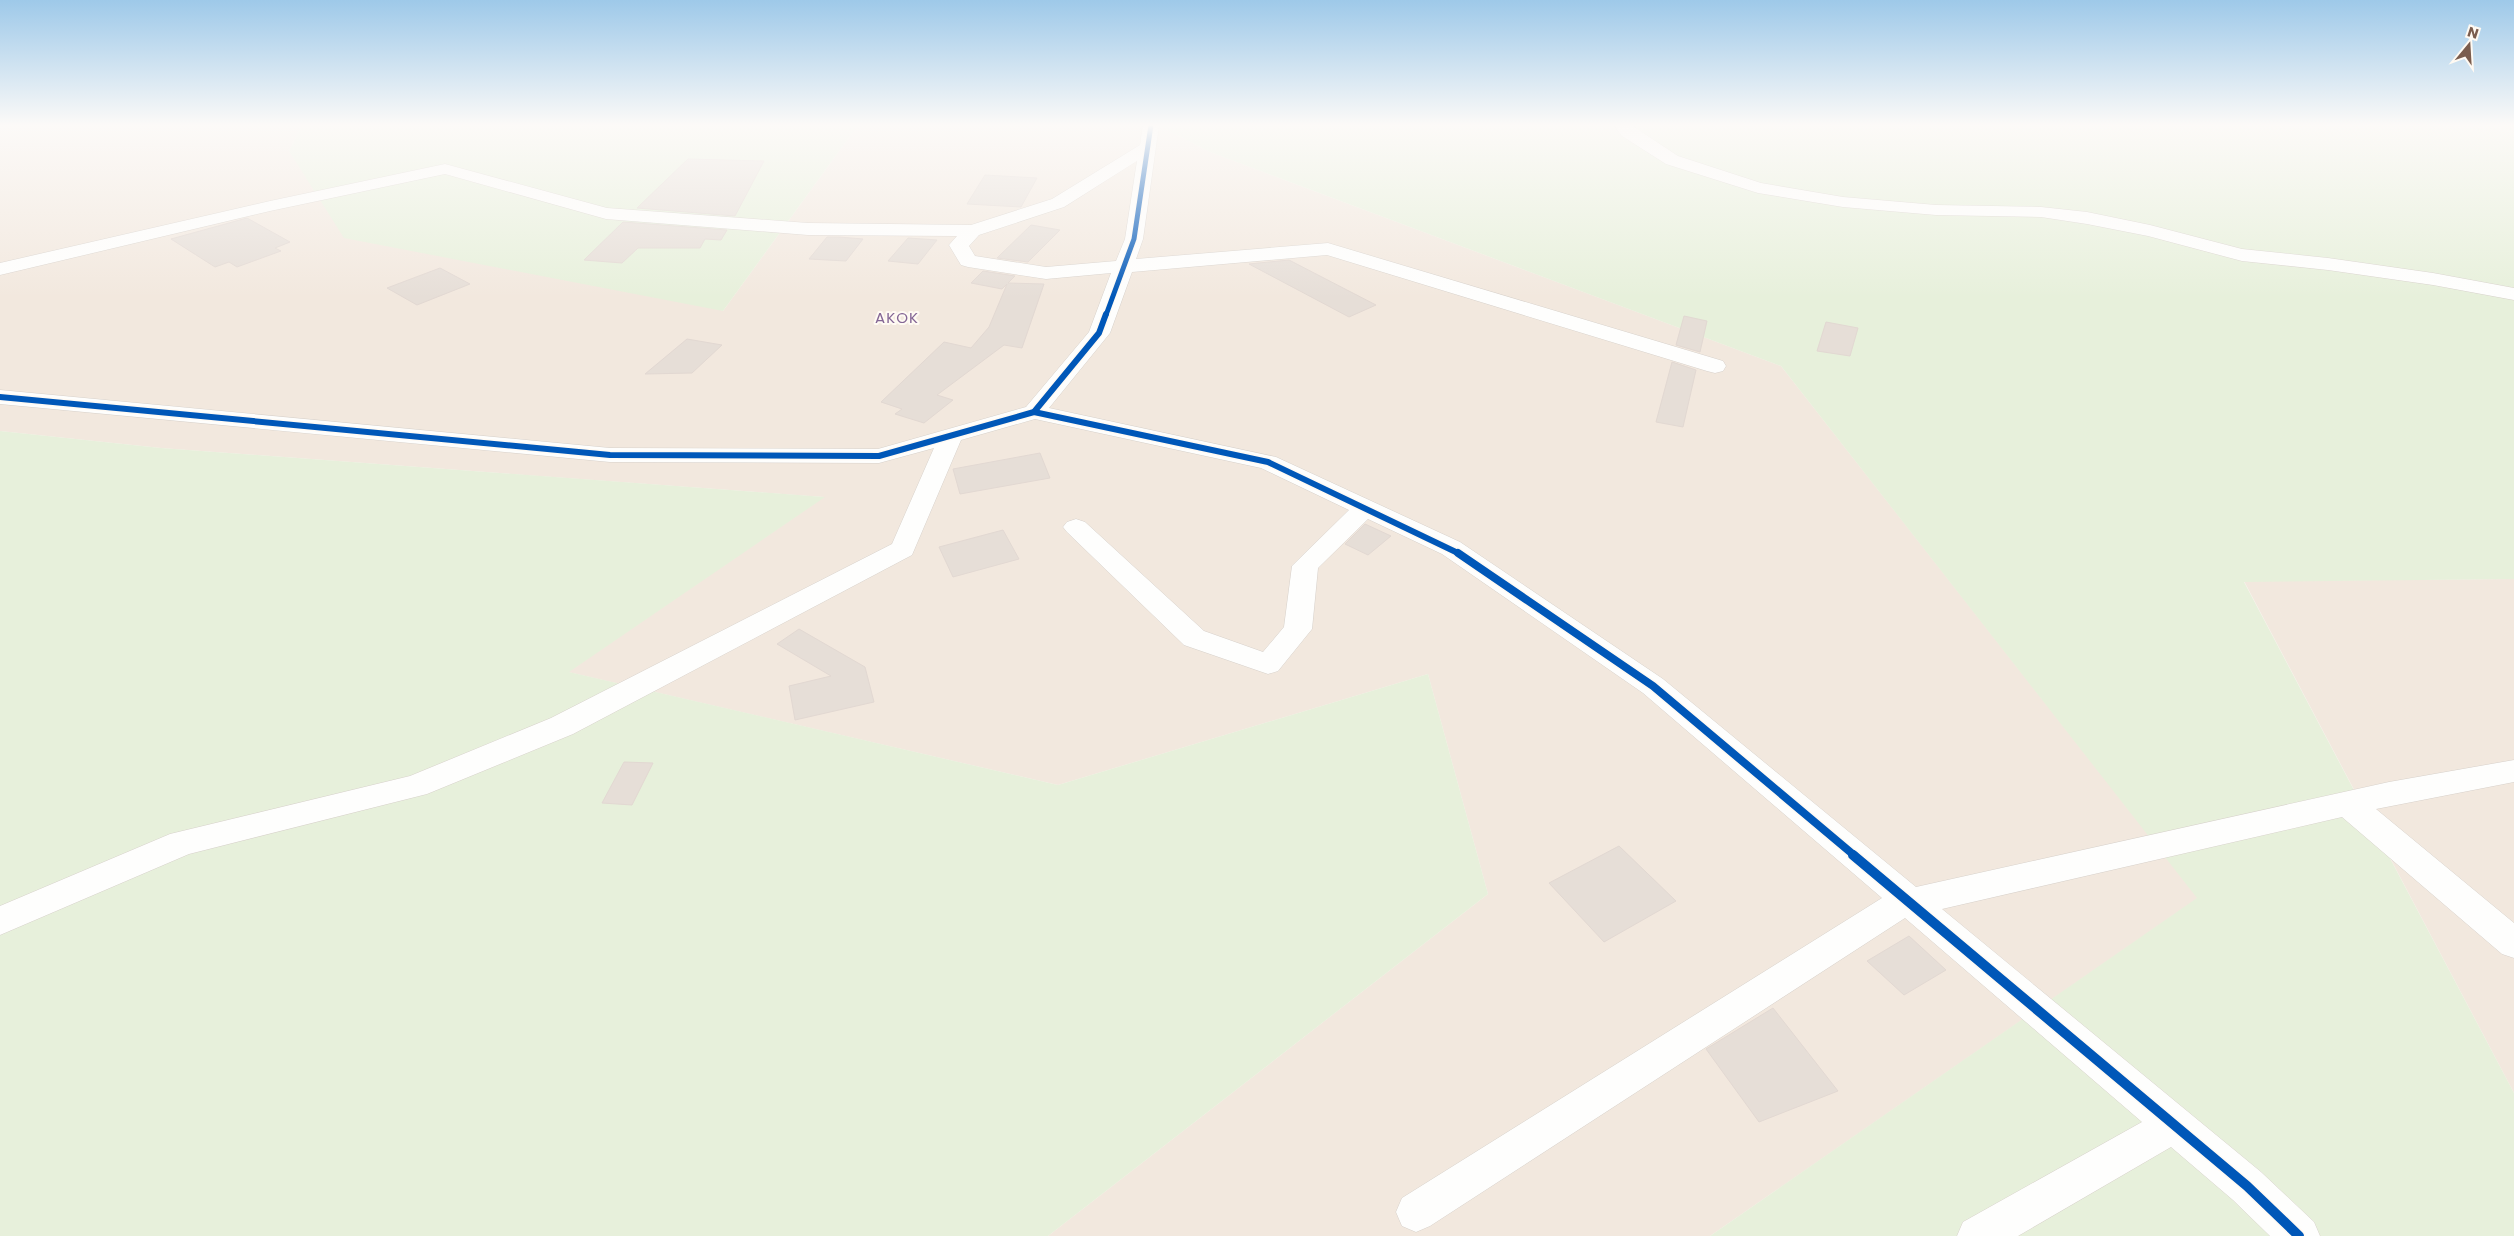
<svg xmlns="http://www.w3.org/2000/svg" width="2514" height="1236" viewBox="0 0 2514 1236" font-family="Poppins,sans-serif">
  <style>
    .residential { fill: #f2e8de }
    .green { fill: #e7f0db }
    .building { fill: #e6ded7; stroke: #e2d8d2 }
    .lines { fill: none; stroke-linecap: round; stroke-linejoin: round }
    .minor-casing { stroke: #d7d1cb; stroke-width: 1 }
    .minor { fill: #fefefd; fill-rule: evenodd }
    .cycleway-far3-casing { stroke: #fffaf3; stroke-width: 7 }
    .cycleway-far2-casing { stroke: #fffaf3; stroke-width: 9 }
    .cycleway-far1-casing { stroke: #fffaf3; stroke-width: 11 }
    .cycleway-casing { stroke: #fffaf3; stroke-width: 13 }
    .cycleway-far3 { stroke: #0057b8; stroke-width: 5 }
    .cycleway-far2 { stroke: #0057b8; stroke-width: 6 }
    .cycleway-far1 { stroke: #0057b8; stroke-width: 8 }
    .cycleway { stroke: #0057b8; stroke-width: 10 }
    .labels { text-anchor: middle; dominant-baseline: central; stroke-width: 4; stroke-linejoin: round; paint-order: stroke }
    .far-quarter-label { font-size: 15px; letter-spacing: 1px; fill: #846695; stroke: #fffaf3 }
  </style>
  <rect width="100%" height="100%" fill="#f9f5f0"/>
  <!-- residential -->
  <g class="residential">
    <polygon points="0,125 302,125 289,151 723,311 858,125 1158,125 1210,152 1781,366 2198,898 1710,1236 1048,1236 1488,894 1428,674 1058,785 568,672 824,497 161,448 0,431"/>
    <polygon points="2514,579 2514,1093 2244,581"/>
  </g>
  <!-- green -->
  <g class="green">
    <polygon points="302,125 858,125 723,311 344,238 289,151"/>
    <polygon points="1158,125 2514,125 2514,579 2244,582 2514,1093 2514,1236 1710,1236 2197,898 1781,366 1210,152"/>
    <polygon points="0,431 161,448 825,497 569,672 1058,785 1428,674 1488,894 1048,1236 0,1236"/>
  </g>
  <!-- building -->
  <g class="building">
    <polygon points="688,159 764,161 735,216 637,208"/>
    <polygon points="985,175 1037,178 1021,207 967,204"/>
    <polygon points="247,218 290,242 275,248 281,251 237,267 229,262 215,267 171,239"/>
    <polygon points="623,222 727,230 721,240 705,239 700,248 638,248 622,263 584,260"/>
    <polygon points="1031,225 1060,230 1028,262 997,258"/>
    <polygon points="827,237 839,237 863,239 846,261 809,259"/>
    <polygon points="908,238 937,240 918,264 888,261"/>
    <polygon points="1289,260 1376,305 1349,317 1249,264"/>
    <polygon points="440,268 470,284 417,305 387,288"/>
    <polygon points="983,271 1015,276 1008,283 1044,284 1022,348 1004,345 937,395 953,400 924,423 895,414 902,409 881,402 944,342 971,348 989,327 1007,284 1002,289 971,283"/>
    <polygon points="1684,316 1707,321 1700,352 1676,345"/>
    <polygon points="1826,322 1858,328 1850,356 1817,351"/>
    <polygon points="687,339 722,345 692,373 645,374"/>
    <polygon points="1672,362 1696,370 1683,427 1656,422"/>
    <polygon points="1040,453 1050,478 960,494 953,469"/>
    <polygon points="1365,524 1391,536 1368,555 1345,544"/>
    <polygon points="1003,530 1019,559 953,577 939,547"/>
    <polygon points="799,629 865,667 874,702 795,720 789,686 831,676 777,644"/>
    <polygon points="624,762 653,763 632,805 602,803"/>
    <polygon points="1619,846 1676,901 1604,942 1549,883"/>
    <polygon points="1909,936 1946,970 1904,995 1867,961"/>
    <polygon points="1773,1008 1838,1091 1759,1122 1706,1049"/>
  </g>
  <g class="lines">
    <!-- minor casing -->
    <g class="minor-casing">
      <g id="minor">
        <path d="M1143 125H1159L1143 239 1136 259 1328 243 1723 361 1726 366 1723 371 1715 373 1707 371 1327 255 1132 272 1110 333 1049 408 1276 457 1460 542 1663 679 1916 887 2389 782 2514 760V782L2376 809 2514 923V958L2502 954 2342 817 1942 909 2261 1172 2314 1222 2320 1236H2270L2233 1200 2171 1147 2018 1236H1957L1963 1222 2142 1122 1905 918 1430 1226 1416 1232 1402 1226 1396 1212 1402 1198 1882 898 1643 693 1442 554 1368 519 1318 568 1312 629 1278 671 1268 674 1184 645 1067 532 1063 527 1067 522 1076 519 1085 522 1204 631 1263 652 1284 627 1292 566 1349 510 1261 468 1035 419 961 440 912 555 573 734 427 794 189 854 0 935V906L170 834 410 776 551 718 892 544 934 448 879 463 610 462 0 404V390L610 448 878 449 1026 407 1089 332 1111 273 1046 279 968 267 961 265 949 245 957 236 808 235 606 219 445 174 270 211 0 275V263L270 201 445 164 607 208 808 223 971 225 1052 199 1140 145ZM1137 161 1125 239 1116 261 1046 267 975 256 969 246 979 235 1064 207Z"/>
        <polygon points="1614,125 1631,125 1678,156 1761,183 1843,197 1936,205 2041,207 2087,212 2150,225 2242,249 2328,258 2433,273 2514,288 2514,300 2433,285 2328,270 2242,261 2148,236 2087,224 2041,217 1936,215 1843,207 1758,193 1666,164 1622,136"/>
      </g>
    </g>
    <!-- minor -->
    <use href="#minor" class="minor"/>
    <!-- cycleway-far3 casing -->
    <g class="cycleway-far3-casing">
      <polyline id="cycleway-far3" points="1106,315 1134,239 1151,125"/>
    </g>
    <!-- cycleway-far2 casing -->
    <g class="cycleway-far2-casing">
      <g id="cycleway-far2">
        <polyline points="0,397 610,455 879,456 1034,412 1099,333 1106,314"/>
        <polyline points="1034,412 1268,462 1460,554"/>
      </g>
    </g>
    <!-- cycleway-far1 casing -->
    <g class="cycleway-far1-casing">
      <polyline id="cycleway-far1" points="1458,553 1653,686 1855,856"/>
    </g>
    <!-- cycleway casing -->
    <g class="cycleway-casing">
      <polyline id="cycleway" points="1853,855 2247,1186 2299,1236"/>
    </g>
    <!-- cycleway-far3 -->
    <use href="#cycleway-far3" class="cycleway-far3"/>
    <!-- cycleway-far2 -->
    <use href="#cycleway-far2" class="cycleway-far2"/>
    <!-- cycleway-far1 -->
    <use href="#cycleway-far1" class="cycleway-far1"/>
    <!-- cycleway -->
    <use href="#cycleway" class="cycleway"/>
  </g>
  <!-- sky -->
  <linearGradient id="sky" x2="0" y2="1"><stop stop-color="#9ec9e9"/><stop offset="0.42" stop-color="#fcfaf8"/><stop offset="1" stop-color="#fcfaf8" stop-opacity="0"/></linearGradient>
  <rect width="2514" height="298" fill="url(#sky)"/>
  <g class="labels">
    <!-- far-quarter labels -->
    <g class="far-quarter-label">
      <text x="897" y="317">AKOK</text>
    </g>
  </g>
  <!-- north arrow -->
  <g transform="translate(2469 45) rotate(18)" stroke="#fffaf3" stroke-width="4" paint-order="stroke">
  <path d="M0-4L9 19L0 12L-9 19Z" fill="#7a5c4d"/>
  <text y="-8" font-size="14" font-weight="bold" text-anchor="middle" fill="#7a5c4d">N</text>
  </g>
</svg>
